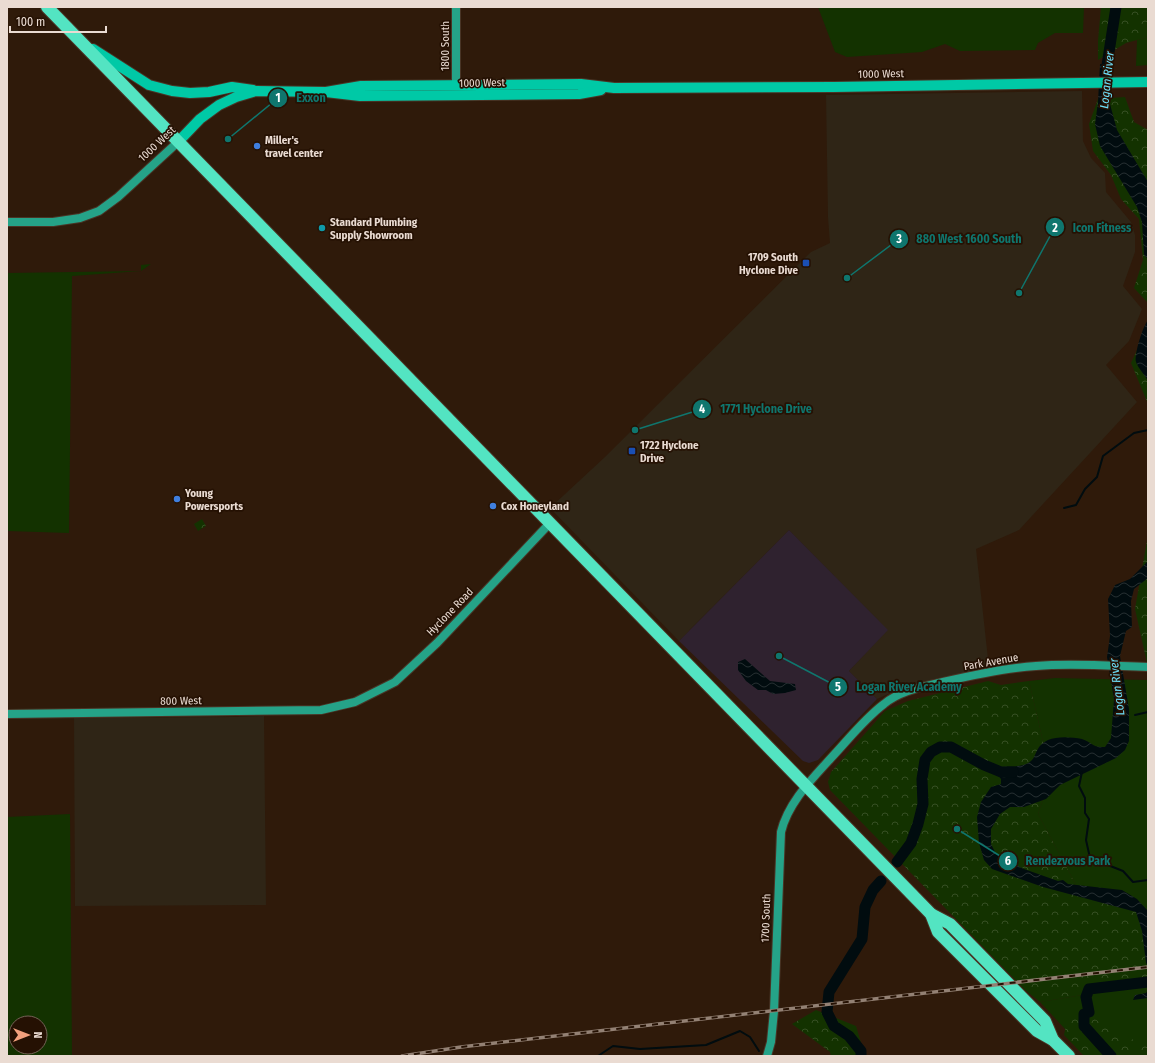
<svg xmlns="http://www.w3.org/2000/svg" width="1155" height="1063" viewBox="0 0 1155 1063" font-family="'Fira Sans Condensed',sans-serif">
  <style>
    .commercial { fill: #2f2516 }
    .education { fill: #2f222f }
    .grass { fill: #133200; fill-rule: evenodd }
    .forest { fill: url(#forest-crowns) }
    .water { fill: url(#water-waves) }
    .lines { fill: none; stroke-linecap: round; stroke-linejoin: round }
    .stream { stroke: #010c0f; stroke-width: 2 }
    .river { stroke: #010c0f; stroke-width: 11 }
    .secondary-casing { stroke: #493526; stroke-width: 10 }
    .primary-casing { stroke: #493526; stroke-width: 12 }
    .highway-casing { stroke: #493526; stroke-width: 14 }
    .secondary { stroke: #25a388; stroke-width: 8 }
    .primary { stroke: #00c9a6; stroke-width: 10 }
    .highway { stroke: #53e4c2; stroke-width: 12 }
    .rail-casing { stroke: #938174; stroke-width: 3.5 }
    .rail { stroke: #251103; stroke-width: 2; stroke-dasharray: 6; stroke-linecap: butt }
    .shop-dot { fill: #3f7fe0; stroke: #251103; stroke-width: 1.5 }
    .culture-dot { fill: #0f9aa8; stroke: #251103; stroke-width: 1.5 }
    .transit-dot { fill: #1a4fb4; stroke: #251103; stroke-width: 1.5 }
    .labels { text-anchor: middle; dominant-baseline: central; stroke-width: 3.5; stroke-linejoin: round; paint-order: stroke }
    .street-label { font-size: 11px; fill: #eadbd2; stroke: #251103 }
    .poi-label { font-size: 11px; font-weight: bold; fill: #eadbd2; stroke: #251103; text-anchor: start }
    .water-label { font-size: 12px; font-style: italic; fill: #6ee0fa; stroke: #251103 }
    .leader { fill: none; stroke: #0f766e; stroke-width: 1.5 }
    .callout-dot { fill: #0f766e; stroke: #251103; stroke-width: 1.5 }
    .mark-label { font-size: 12px; text-anchor: middle; font-weight: bold; fill: #fff }
    .callout-label { font-size: 12px; text-anchor: middle; font-weight: bold; fill: #0f766e; stroke: #251103; stroke-width: 3.5; stroke-linejoin: round; paint-order: stroke }
  </style>
  <defs>
    <pattern id="forest-crowns" width="20" height="18" patternUnits="userSpaceOnUse"><rect width="20" height="18" fill="#133200"/><path d="M2 6a3 3 0 1 1 6 0M12 15a3 3 0 1 1 6 0" fill="none" stroke="#364f24"/></pattern>
    <pattern id="water-waves" width="16" height="10" patternUnits="userSpaceOnUse"><rect width="16" height="10" fill="#010c0f"/><path d="M0 5q4-4 8 0t8 0" fill="none" stroke="#262f31"/></pattern>
  </defs>
  <rect width="100%" height="100%" fill="#2f1a0a"/>
  <!-- commercial -->
  <g class="commercial">
    <polygon points="1082,91 1083,141 1091,158 1105,173 1106,192 1131,222 1135,235 1135,252 1123,286 1142,309 1129,341 1106,365 1137,402 1019,530 976,549 989,668 895,691 877,699 849,671 887,630 789,530 679,641 550,508 605,457 811,252 830,243 828,217 826,95"/>
    <polygon points="264,716 266,905 75,906 74,718 234,717"/>
  </g>
  <!-- education -->
  <polygon class="education" points="789,530 888,630 849,671 877,699 818,760 809,763 803,761 679,641"/>
  <!-- grass -->
  <g class="grass">
    <polygon points="818,7 1084,7 1083,33 1055,33 1038,43 1035,50 960,51 945,44 922,52 847,57 835,52"/>
    <polygon points="1148,37 1148,65 1136,66 1137,40"/>
    <polygon points="151,264 141,271 72,276 69,533 7,531 7,273 141,271 141,265"/>
    <polygon points="1055,678 1148,680 1148,909 1136,910 1110,902 1076,885 1038,814 1051,776 1029,681"/>
    <path d="M70 814 72 1056H7V817ZM16 1023H40V1047H16Z"/>
    <polygon points="1148,984 1148,1056 1090,1056 1040,1002"/>
  </g>
  <!-- forest -->
  <g class="forest">
    <polygon points="1101,7 1148,7 1148,37 1126,43 1098,60 1098,41"/>
    <polygon points="1125,97 1134,122 1148,130 1148,303 1134,288 1143,260 1139,219 1121,199 1111,175 1093,151 1089,124 1098,99"/>
    <polygon points="1148,327 1148,484 1148,404 1131,363"/>
    <polygon points="202,519 206,526 198,531 194,524"/>
    <polygon points="1148,535 1148,662 1147,663 1135,609"/>
    <polygon points="988,681 1001,685 1029,681 1051,776 1038,814 1076,885 1110,902 1136,910 1148,909 1148,984 1040,1002 1025,990 830,790 828,782 831,772 885,711 908,701"/>
    <polygon points="816,1010 856,1026 865,1056 831,1056 830,1052 792,1024"/>
    <polygon points="1088,1015 1113,1030 1148,1047 1148,1056 1084,1056 1064,1035 1067,1020"/>
  </g>
  <!-- water -->
  <g class="water">
    <polygon points="1100,64 1112,65 1110,104 1117,130 1148,182 1148,259 1144,255 1142,222 1137,207 1100,146 1095,124 1098,102"/>
    <path d="M1148 320V381C1145 375 1138 368 1136 362 1134 354 1143 326 1148 320Z"/>
    <path d="M1148 561V578L1134 589 1131 601 1132 627 1126 631 1120 656 1129 709V741L1125 750 1116 758 1060 785 1046 799 1024 807H1010L1000 814 991 829V844L995 852 1004 859 1024 869 1058 881 1063 880 1068 884 1122 890 1137 899 1148 911V966L1146 963 1142 931 1136 912 1043 887 992 869 984 860 979 843 977 817 981 802 991 787 1001 784V779L997 774 1000 767C1009 766 1023 768 1031 761 1037 756 1035 746 1048 740 1057 736 1072 737 1082 739 1092 742 1092 748 1105 747L1111 738 1114 699 1107 657 1110 636 1108 599 1115 585 1130 579Z"/>
    <polygon points="745,659 770,681 795,684 796,690 785,693 773,694 766,690 758,690 746,681 738,670 738,662"/>
    <polygon points="1148,990 1148,998 1133,1000 1135,995 1146,993"/>
  </g>
  <g class="lines">
    <!-- stream -->
    <g class="stream">
      <polyline points="1064,508 1076,505 1085,489 1097,477 1103,456 1134,433 1148,430"/>
      <polyline points="1135,715 1148,712"/>
      <polyline points="1082,772 1079,786 1085,798 1085,813 1089,819 1086,840 1090,858 1123,871 1133,882 1148,880"/>
      <polyline points="598,1056 613,1046 640,1049 706,1045 740,1031 750,1037 759,1051"/>
    </g>
    <!-- river -->
    <g class="river">
      <polyline points="1105,78 1116,7"/>
      <polyline points="897,862 911,843 918,824 923,804 922,779 925,760 931,752 940,747 951,747 984,765 1001,772 1013,772"/>
      <polyline points="861,1056 861,1051 849,1036 834,1026 827,1012 829,992 862,939 865,907 873,890 881,881"/>
      <polyline points="1111,1056 1084,1026 1084,1014 1089,1012 1086,997 1089,989 1148,982"/>
    </g>
    <!-- secondary casing -->
    <g class="secondary-casing">
      <g id="secondary">
        <polyline points="456,7 456,84"/>
        <polyline points="7,222 53,222 80,218 99,211 118,197 178,142"/>
        <polyline points="7,714 321,710 355,702 395,682 437,643 550,523"/>
        <path d="M767 1056 771 1042 774 1011 781 832C788 803 811 780 831 758 848 740 864 719 884 704 901 690 923 687 943 682 973 675 1005 668 1036 666 1073 663 1111 666 1148 667"/>
      </g>
    </g>
    <!-- primary casing -->
    <g class="primary-casing">
      <g id="primary">
        <polyline points="93,49 149,85 172,91 190,93 209,92 232,87 253,90"/>
        <polyline points="326,92 361,86 581,84 614,88 834,87 1148,82"/>
        <polyline points="178,142 200,119 219,105 236,97 256,91 326,92 360,96 579,94 601,90"/>
      </g>
    </g>
    <!-- highway casing -->
    <g class="highway-casing">
      <g id="highway">
        <polyline points="47,7 931,914 950,924 1045,1021 1053,1040"/>
        <polyline points="931,914 938,932 1037,1031 1053,1040 1069,1056"/>
      </g>
    </g>
    <!-- secondary -->
    <use href="#secondary" class="secondary"/>
    <!-- primary -->
    <use href="#primary" class="primary"/>
    <!-- highway -->
    <use href="#highway" class="highway"/>
    <!-- rail casing -->
    <g class="rail-casing">
      <polyline id="rail" points="402,1056 461,1047 1148,967"/>
    </g>
    <!-- rail -->
    <use href="#rail" class="rail"/>
  </g>
  <!-- markers -->
  <g class="shop-dot">
    <circle cx="257" cy="146" r="4"/>
    <circle cx="177" cy="499" r="4"/>
    <circle cx="493" cy="506" r="4"/>
  </g>
  <circle class="culture-dot" cx="322" cy="228" r="4"/>
  <g class="transit-dot">
    <rect x="802" y="259" width="8" height="8" rx="2"/>
    <rect x="628" y="447" width="8" height="8" rx="2"/>
  </g>
  <g class="labels">
    <!-- street labels -->
    <g class="street-label">
      <text transform="translate(445 46) rotate(-90)">1800 South</text>
      <text transform="translate(881 74) rotate(-1)">1000 West</text>
      <text transform="translate(482 83) rotate(-1)">1000 West</text>
      <text transform="translate(157 144) rotate(-43)">1000 West</text>
      <text transform="translate(450 612) rotate(-46)">Hyclone Road</text>
      <text transform="translate(991 662) rotate(-10)">Park Avenue</text>
      <text transform="translate(181 701) rotate(-1)">800 West</text>
      <text transform="translate(766 918) rotate(-88)">1700 South</text>
    </g>
    <!-- poi labels -->
    <g class="poi-label">
      <text x="265" y="140">Miller's<tspan x="265" dy="13">travel center</tspan></text>
      <text x="330" y="222">Standard Plumbing<tspan x="330" dy="13">Supply Showroom</tspan></text>
      <text x="798" y="257" text-anchor="end">1709 South<tspan x="798" dy="13">Hyclone Dive</tspan></text>
      <text x="640" y="445">1722 Hyclone<tspan x="640" dy="13">Drive</tspan></text>
      <text x="185" y="493">Young<tspan x="185" dy="13">Powersports</tspan></text>
      <text x="501" y="506">Cox Honeyland</text>
    </g>
    <!-- water labels -->
    <g class="water-label">
      <text transform="translate(1107 80) rotate(-84)">Logan River</text>
      <text transform="translate(1117 687) rotate(-97)">Logan River</text>
    </g>
  </g>
  <!-- callouts -->
  <path class="leader" d="M228 139L278 98M1019 293L1055 227M847 278L899 239M635 430L702 409M779 656L838 687M957 829L1008 861"/>
  <g class="callout-dot">
    <circle cx="228" cy="139" r="4"/>
    <circle cx="1019" cy="293" r="4"/>
    <circle cx="847" cy="278" r="4"/>
    <circle cx="635" cy="430" r="4"/>
    <circle cx="779" cy="656" r="4"/>
    <circle cx="957" cy="829" r="4"/>
    <circle cx="278" cy="98" r="10"/>
    <circle cx="1055" cy="227" r="10"/>
    <circle cx="899" cy="239" r="10"/>
    <circle cx="702" cy="409" r="10"/>
    <circle cx="838" cy="687" r="10"/>
    <circle cx="1008" cy="861" r="10"/>
  </g>
  <g class="mark-label">
    <text x="278" y="102">1</text>
    <text x="1055" y="232">2</text>
    <text x="899" y="243">3</text>
    <text x="702" y="413">4</text>
    <text x="838" y="691">5</text>
    <text x="1008" y="865">6</text>
  </g>
  <g class="callout-label">
    <text x="311" y="102">Exxon</text>
    <text x="1102" y="232">Icon Fitness</text>
    <text x="969" y="243">880 West 1600 South</text>
    <text x="766" y="413">1771 Hyclone Drive</text>
    <text x="909" y="691">Logan River Academy</text>
    <text x="1068" y="865">Rendezvous Park</text>
  </g>
  <!-- border -->
  <rect width="1155" height="1063" fill="none" stroke="#eadbd2" stroke-width="16"/>
  <!-- north arrow -->
  <g transform="translate(28 1035) rotate(90)"><circle r="19" fill="#251103" stroke="#746256"/>
  <path d="M0-3L7 15L0 10L-7 15Z" fill="#f2a17e"/>
  <text y="-6" font-size="11" font-weight="bold" text-anchor="middle" fill="#eadbd2">N</text>
  </g>
  <!-- scale -->
  <path d="M10 26v6h96v-6" fill="none" stroke="#eadbd2" stroke-width="2"/>
  <text x="16" y="26" font-size="12" fill="#eadbd2" stroke="#251103" stroke-width="3" paint-order="stroke">100 m</text>
</svg>
